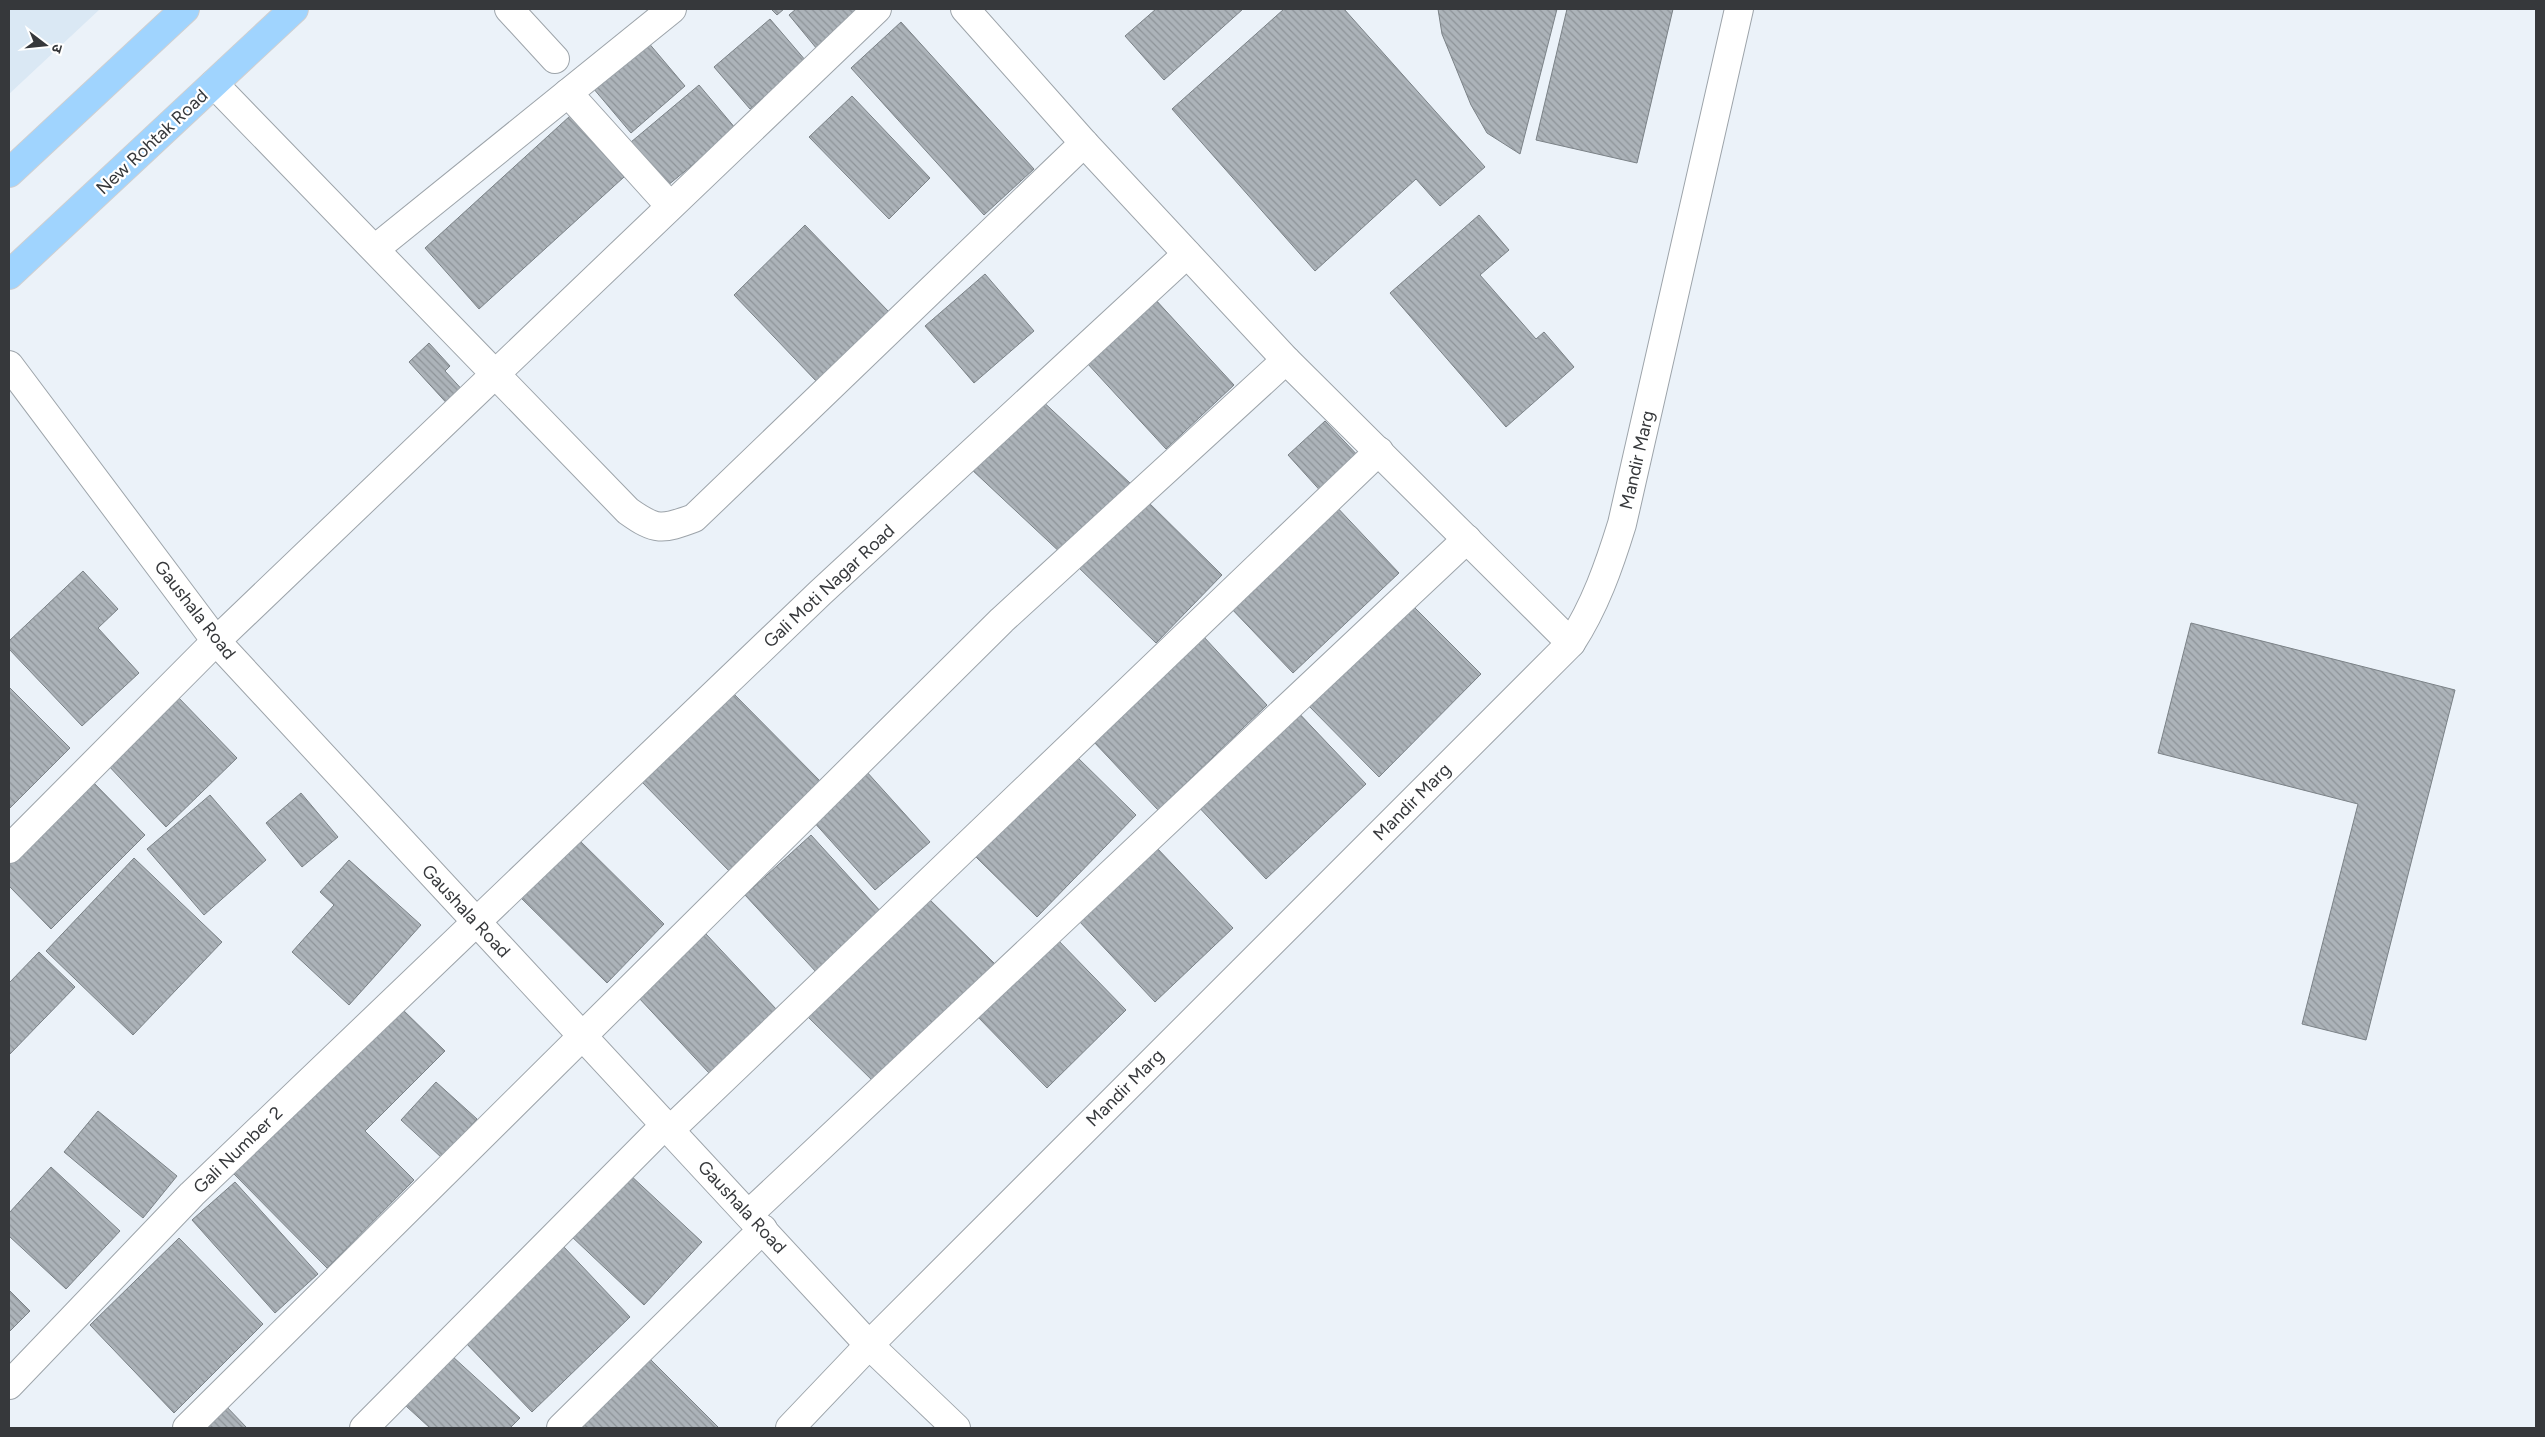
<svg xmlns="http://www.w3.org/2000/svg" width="2545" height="1437" viewBox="0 0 2545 1437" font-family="Figtree,'Noto Sans Devanagari',sans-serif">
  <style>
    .built { fill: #dae8f4 }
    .building { fill: url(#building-back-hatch); stroke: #7b8287 }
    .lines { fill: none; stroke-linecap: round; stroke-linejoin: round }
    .street-casing { stroke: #9da4aa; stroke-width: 30 }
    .secondary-casing { stroke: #9da4aa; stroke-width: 30 }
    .primary-casing { stroke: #cfcfd0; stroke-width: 30 }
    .street { stroke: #fff; stroke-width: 28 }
    .secondary { stroke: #fff; stroke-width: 28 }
    .primary { stroke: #a0d4fe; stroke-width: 28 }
    .labels { text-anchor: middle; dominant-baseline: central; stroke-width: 4.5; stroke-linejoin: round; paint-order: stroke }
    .street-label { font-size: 18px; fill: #36383b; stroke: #fff }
  </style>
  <defs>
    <pattern id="building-back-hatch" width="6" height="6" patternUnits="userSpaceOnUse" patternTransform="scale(1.25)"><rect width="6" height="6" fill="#acb3b9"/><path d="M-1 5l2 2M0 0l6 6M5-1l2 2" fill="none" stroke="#8d9398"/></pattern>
  </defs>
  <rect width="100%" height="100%" fill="#ebf2f9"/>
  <!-- built -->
  <polygon class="built" points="9,9 100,9 9,94"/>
  <!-- building -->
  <g class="building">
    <polygon points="771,9 784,9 777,15"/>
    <polygon points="796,9 866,9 817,49 789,15"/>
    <polygon points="1156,9 1243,9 1164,80 1125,36"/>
    <polygon points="1284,9 1344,9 1485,167 1440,206 1416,179 1315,271 1172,109"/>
    <polygon points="1438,9 1557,9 1520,154 1487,133 1471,105 1442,34"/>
    <polygon points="1567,9 1673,9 1637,163 1536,140"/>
    <polygon points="770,19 806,61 750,109 714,67"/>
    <polygon points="901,22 1034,169 984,215 851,68"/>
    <polygon points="647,41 685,86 631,133 593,88"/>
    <polygon points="699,85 736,129 667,186 631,142"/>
    <polygon points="852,96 930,178 889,219 809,137"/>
    <polygon points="570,116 624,177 479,309 425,248"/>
    <polygon points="1479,215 1509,250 1480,275 1536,339 1544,332 1574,367 1506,427 1390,293"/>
    <polygon points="805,225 889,312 817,382 734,295"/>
    <polygon points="985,274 1034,331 974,383 925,326"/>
    <polygon points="1154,298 1234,385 1166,449 1086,362"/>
    <polygon points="429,343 450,366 445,371 467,395 452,409 409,362"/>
    <polygon points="1037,396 1131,484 1064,556 970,468"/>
    <polygon points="1325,421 1363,461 1325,496 1288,455"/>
    <polygon points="1142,496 1222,575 1156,643 1075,564"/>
    <polygon points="1333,503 1399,573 1293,673 1227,604"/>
    <polygon points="83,571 118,609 98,628 139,673 82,726 9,649 9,641"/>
    <polygon points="1407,600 1481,674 1379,777 1305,702"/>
    <polygon points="2191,623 2455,690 2366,1040 2302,1024 2358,804 2158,753"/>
    <polygon points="1203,636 1267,705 1158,810 1093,741"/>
    <polygon points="9,687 70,748 9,809"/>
    <polygon points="730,690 823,784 732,874 640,780"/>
    <polygon points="176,695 237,758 166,827 106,763"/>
    <polygon points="1294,708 1366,784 1266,879 1195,803"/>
    <polygon points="1075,755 1136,815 1037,917 976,857"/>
    <polygon points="866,771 930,842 875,890 812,820"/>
    <polygon points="87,776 145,835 51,929 9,886 9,856"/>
    <polygon points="301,793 338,837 302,867 266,823"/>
    <polygon points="210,795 266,860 204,915 147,849"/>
    <polygon points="573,834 664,924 607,983 516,893"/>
    <polygon points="811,835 882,913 817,973 745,895"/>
    <polygon points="1155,846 1233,928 1155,1002 1078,920"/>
    <polygon points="134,858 222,942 133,1035 46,951"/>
    <polygon points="349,860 421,925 349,1005 292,952 334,905 320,892"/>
    <polygon points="923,893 998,967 880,1088 806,1015"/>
    <polygon points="706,934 777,1010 709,1073 638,997"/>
    <polygon points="1055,937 1126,1010 1047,1088 976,1015"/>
    <polygon points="39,952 75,987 9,1055 9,983"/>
    <polygon points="399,1006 445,1051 365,1131 414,1180 327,1268 232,1172"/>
    <polygon points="436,1082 477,1119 442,1158 401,1120"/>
    <polygon points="98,1111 177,1176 143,1218 64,1152"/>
    <polygon points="51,1167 120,1231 66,1289 9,1236 9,1213"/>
    <polygon points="628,1173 702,1242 644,1305 570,1235"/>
    <polygon points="235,1182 318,1274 275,1313 192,1220"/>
    <polygon points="179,1238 263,1324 174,1413 90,1325"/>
    <polygon points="563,1246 630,1317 532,1412 463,1340"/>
    <polygon points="9,1290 30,1311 9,1332"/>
    <polygon points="642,1351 719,1428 566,1428"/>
    <polygon points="452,1356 520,1418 510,1428 430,1428 406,1406"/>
    <polygon points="224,1404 247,1428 200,1428"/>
  </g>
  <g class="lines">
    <!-- street casing -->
    <g class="street-casing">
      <g id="street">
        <polyline points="509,9 555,59"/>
        <polyline points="965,9 1084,143 1286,360 1571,643"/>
        <path d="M214 84 628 511C656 531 662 530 694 518L1084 143"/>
        <polyline points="568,93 670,206"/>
        <polyline points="375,249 672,9"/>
        <polyline points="9,849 216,641 877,9"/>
        <polyline points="669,1131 1379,451"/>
        <polyline points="749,1214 1467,539"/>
        <polyline points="9,1385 192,1194 820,593 1187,254"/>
        <polyline points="187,1428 1002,620 1286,360"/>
        <polyline points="364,1428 665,1125"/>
        <polyline points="561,1428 763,1229"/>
        <path d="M790 1428 869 1345 1571 643C1595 606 1609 566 1622 524L1739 9"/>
      </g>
    </g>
    <!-- secondary casing -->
    <g class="secondary-casing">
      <polyline id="secondary" points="9,365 216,641 869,1345 956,1428"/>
    </g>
    <!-- primary casing -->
    <g class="primary-casing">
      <g id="primary">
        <polyline points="9,173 185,9"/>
        <polyline points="9,275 294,9"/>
      </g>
    </g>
    <!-- street -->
    <use href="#street" class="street"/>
    <!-- secondary -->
    <use href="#secondary" class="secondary"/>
    <!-- primary -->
    <use href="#primary" class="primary"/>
  </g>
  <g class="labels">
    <!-- street labels -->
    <g class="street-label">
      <text transform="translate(152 142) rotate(-43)">New Rohtak Road</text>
      <text transform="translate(1637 460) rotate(-77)">Mandir Marg</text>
      <text transform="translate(829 586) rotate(-43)">Gali Moti Nagar Road</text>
      <text transform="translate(195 610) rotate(52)">Gaushala Road</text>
      <text transform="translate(1412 802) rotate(-45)">Mandir Marg</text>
      <text transform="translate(466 911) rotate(47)">Gaushala Road</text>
      <text transform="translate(1125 1088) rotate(-45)">Mandir Marg</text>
      <text transform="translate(238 1150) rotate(-44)">Gali Number 2</text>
      <text transform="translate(742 1207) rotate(47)">Gaushala Road</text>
    </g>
  </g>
  <!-- border -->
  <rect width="2545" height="1437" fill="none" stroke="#36383b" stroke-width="20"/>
  <!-- north arrow -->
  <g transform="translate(45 45) rotate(106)" stroke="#ffffff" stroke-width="4" paint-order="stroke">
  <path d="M0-4L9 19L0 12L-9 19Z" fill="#36383b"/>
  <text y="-8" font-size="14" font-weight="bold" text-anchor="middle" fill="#36383b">उ</text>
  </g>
</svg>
